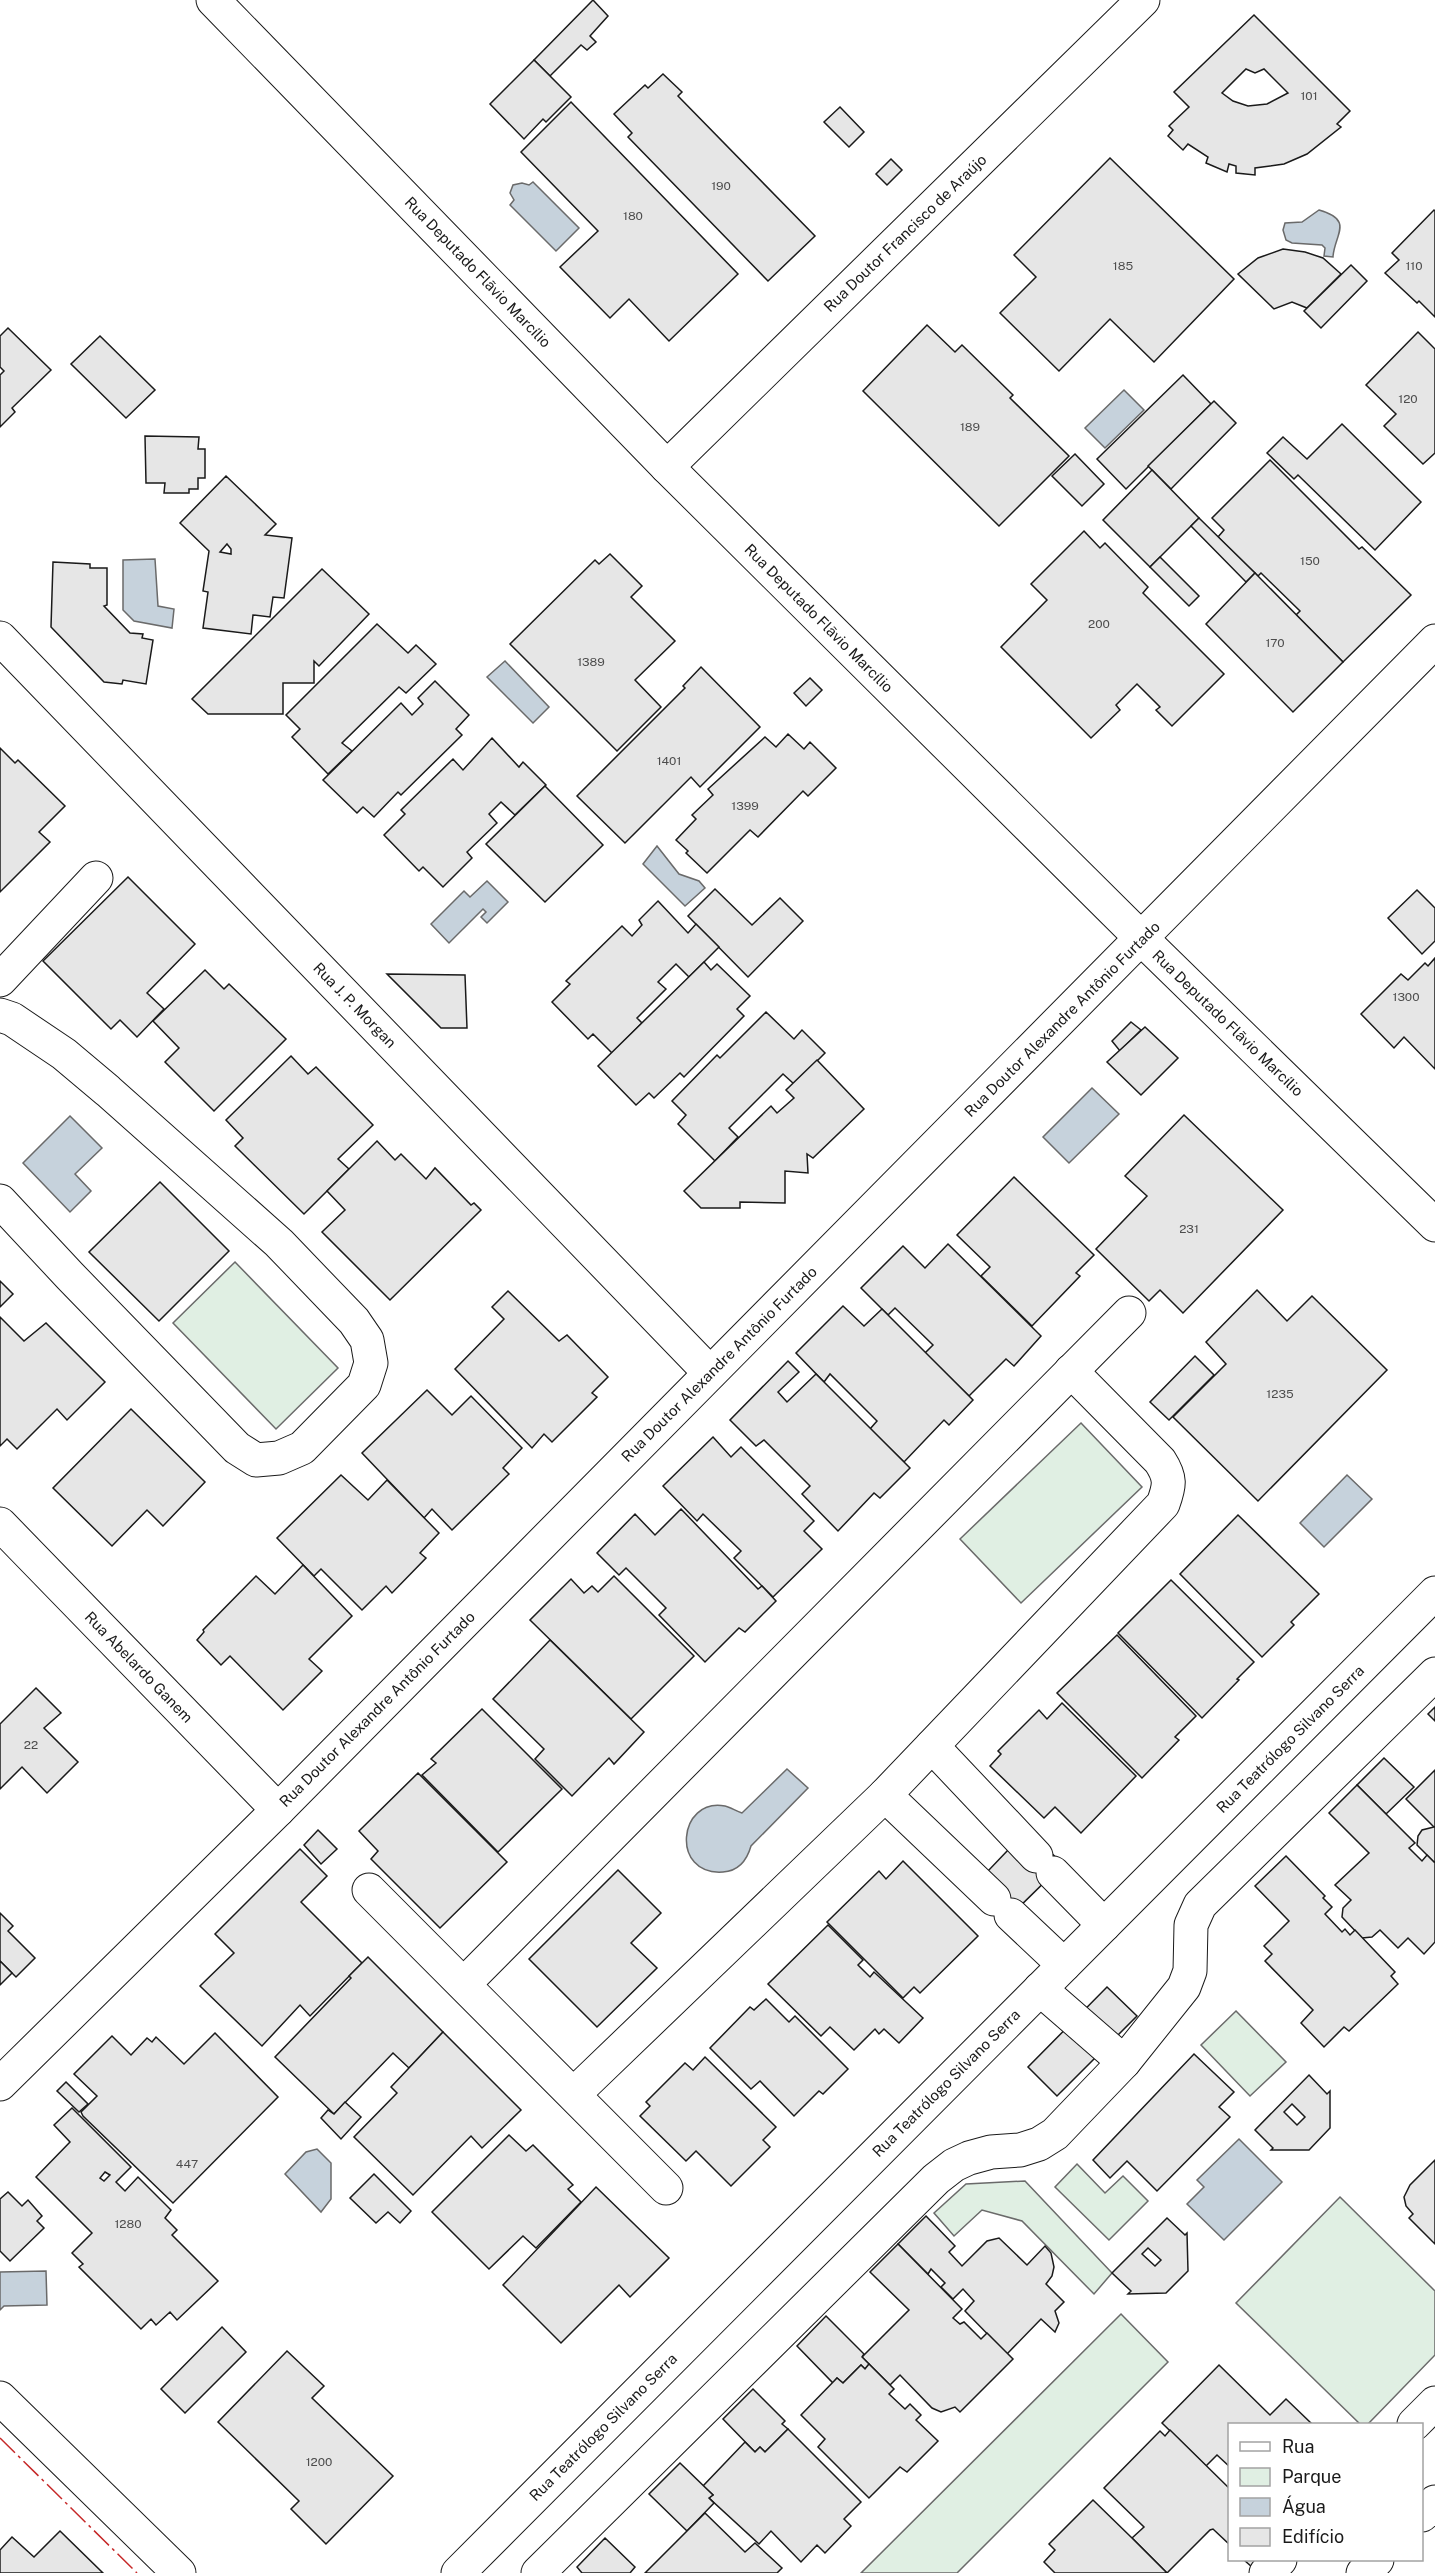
<svg xmlns="http://www.w3.org/2000/svg" width="1435" height="2573" viewBox="0 0 1435 2573" font-family="'Public Sans',sans-serif">
  <style>
    .green { fill: #e0efe3; stroke: #6a6a6a; stroke-width: 1.5 }
    .water { fill: #c6d2dc; stroke: #6a6a6a; stroke-width: 1.5 }
    .building { fill: #e6e6e6; stroke: #1a1a1a; stroke-width: 1.5; fill-rule: evenodd }
    .lines { fill: none; stroke-linecap: round; stroke-linejoin: round }
    .street-casing { stroke: #1a1a1a; stroke-width: 35 }
    .street { stroke: #fff; stroke-width: 33 }
    .power { stroke: #c62828; stroke-width: 1.5; stroke-dasharray: 21 4.5 3 4.5; stroke-linecap: butt }
    .labels { text-anchor: middle; dominant-baseline: central; stroke-width: 4.5; stroke-linejoin: round; paint-order: stroke }
    .number-label { font-size: 12px; fill: #4d4d4d }
    .street-label { font-size: 15px; fill: #1a1a1a; stroke: #fff }
  </style>
  <rect width="100%" height="100%" fill="#fff"/>
  <!-- green -->
  <g class="green">
    <polygon points="235,1262 338,1368 276,1429 173,1323"/>
    <polygon points="1081,1423 1142,1487 1021,1603 960,1539"/>
    <polygon points="1236,2011 1286,2062 1250,2096 1201,2045"/>
    <polygon points="1077,2164 1105,2193 1123,2176 1148,2201 1109,2240 1055,2187"/>
    <polygon points="1025,2181 1112,2273 1094,2294 1022,2221 982,2210 954,2236 934,2213 966,2184"/>
    <polygon points="1340,2197 1435,2291 1435,2355 1368,2424 1360,2424 1236,2303"/>
    <polygon points="1121,2314 1168,2362 957,2573 861,2573"/>
  </g>
  <!-- water -->
  <g class="water">
    <polygon points="533,182 579,228 556,251 510,205 514,200 510,193 513,185 522,183 529,185"/>
    <path d="M1319 210C1355 220 1334 235 1333 257L1324 256 1325 248 1322 245 1292 243 1286 240 1283 230 1285 223 1302 222Z"/>
    <polygon points="1124,390 1144,410 1105,448 1085,428"/>
    <polygon points="155,559 158,606 174,609 172,628 134,621 123,610 123,560"/>
    <polygon points="505,661 549,707 533,723 487,677"/>
    <polygon points="657,846 679,874 699,881 705,888 685,906 643,864"/>
    <polygon points="487,881 508,902 487,923 481,917 486,912 483,909 449,943 431,924 464,891 470,897"/>
    <polygon points="1092,1088 1119,1114 1069,1163 1043,1137"/>
    <polygon points="70,1116 102,1148 75,1174 91,1191 70,1212 23,1163"/>
    <polygon points="1347,1475 1372,1499 1324,1547 1300,1523"/>
    <path d="M787 1769 808 1788 751 1846C747 1860 739 1871 723 1872 670 1876 678 1797 725 1806 730 1807 736 1811 742 1813Z"/>
    <polygon points="1239,2139 1282,2182 1224,2240 1187,2204 1204,2187 1197,2180"/>
    <polygon points="317,2149 331,2163 331,2199 321,2212 285,2174 306,2152"/>
    <polygon points="46,2271 47,2305 4,2306 0,2310 0,2272"/>
  </g>
  <!-- building -->
  <g class="building">
    <polygon points="593,0 608,16 590,36 596,42 587,50 581,45 550,76 534,60"/>
    <path d="M1254 15 1350 111 1337 124 1341 127 1307 154 1284 164 1255 168V175L1236 173V166L1229 164 1227 172 1206 163 1208 157 1188 144 1183 150 1168 136 1173 130 1169 126 1189 107 1174 92ZM1246 69 1255 73 1264 69 1288 93 1267 104 1248 106 1233 101 1222 93Z"/>
    <polygon points="534,60 571,97 546,122 543,119 524,139 490,104"/>
    <polygon points="663,74 682,92 678,96 815,236 768,281 628,137 632,133 614,114 645,85 648,88"/>
    <polygon points="571,102 738,274 669,341 629,299 610,318 560,267 598,231 521,152"/>
    <polygon points="840,107 864,132 849,147 824,122"/>
    <polygon points="1110,158 1234,279 1154,362 1110,319 1059,371 1000,313 1036,277 1014,255"/>
    <polygon points="891,159 902,170 887,185 876,174"/>
    <polygon points="1434,210 1435,211 1435,317 1419,301 1417,303 1385,273 1399,260 1392,253"/>
    <polygon points="1283,249 1305,252 1323,258 1341,274 1307,308 1292,302 1274,309 1238,274 1258,258"/>
    <polygon points="1351,265 1367,281 1321,328 1304,311"/>
    <polygon points="927,325 955,352 962,345 1013,395 1010,398 1069,456 999,526 863,391"/>
    <polygon points="8,328 51,370 12,408 15,412 0,427 0,375 4,371 0,367 0,336"/>
    <polygon points="1418,332 1435,349 1435,453 1423,464 1384,426 1396,414 1366,385"/>
    <polygon points="100,336 155,390 126,418 71,364"/>
    <polygon points="1183,375 1211,404 1126,489 1097,459"/>
    <polygon points="1214,401 1236,423 1171,489 1148,466"/>
    <polygon points="1342,424 1421,502 1375,550 1298,475 1294,479 1267,453 1283,437 1307,459"/>
    <polygon points="145,436 199,437 198,449 205,449 205,478 198,478 198,489 189,489 189,493 164,493 165,483 146,483"/>
    <polygon points="1075,454 1104,484 1082,506 1052,476"/>
    <polygon points="1270,460 1359,549 1362,547 1411,595 1343,662 1296,615 1300,611 1261,573 1258,576 1218,537 1224,530 1212,518"/>
    <polygon points="1152,470 1199,518 1150,567 1103,520"/>
    <path d="M226 476 276 524 265 535 292 538 284 598 273 597 270 617 253 615 251 634 203 628 208 592 203 591 209 551 180 523ZM227 544 231 549V554L220 552Z"/>
    <polygon points="1199,518 1255,573 1246,582 1191,526"/>
    <polygon points="1084,531 1100,548 1105,543 1148,587 1143,593 1224,674 1172,726 1156,710 1160,707 1137,684 1116,705 1120,710 1091,738 1001,647 1047,600 1031,584"/>
    <polygon points="610,554 642,586 631,597 675,641 635,680 661,707 617,751 510,644 595,560 599,564"/>
    <polygon points="1160,557 1199,596 1189,606 1150,567"/>
    <polygon points="53,562 90,564 90,568 107,568 107,605 104,606 130,633 143,634 142,638 153,640 146,684 123,680 122,684 104,682 51,627"/>
    <polygon points="322,569 369,614 319,666 314,661 314,683 283,683 283,714 208,714 192,699"/>
    <polygon points="1255,573 1343,662 1293,712 1206,624"/>
    <polygon points="377,624 408,653 416,645 436,664 406,693 399,687 342,743 352,751 328,774 292,737 300,729 286,715"/>
    <polygon points="701,667 760,727 700,787 691,777 625,843 577,796 685,688 683,686"/>
    <polygon points="810,678 822,690 806,706 794,693"/>
    <polygon points="435,681 469,715 456,729 462,735 401,795 398,792 374,817 363,807 357,813 323,780 401,703 412,715 423,704 418,698"/>
    <polygon points="788,734 804,749 810,742 836,768 808,796 803,791 758,837 750,830 707,873 686,853 688,851 676,840 696,819 692,815 713,795 708,789 765,737 776,747"/>
    <polygon points="492,738 519,767 523,762 546,785 515,815 501,802 489,814 497,823 467,852 472,858 443,887 423,867 419,871 384,835 405,814 401,810 453,759 463,770"/>
    <polygon points="0,748 15,763 18,760 65,806 39,832 50,842 0,892"/>
    <polygon points="545,786 603,845 545,902 486,844"/>
    <polygon points="128,877 195,944 147,993 164,1009 137,1037 120,1020 111,1029 43,961"/>
    <polygon points="715,889 752,925 780,898 803,921 748,977 688,916"/>
    <polygon points="1417,890 1435,908 1435,941 1422,954 1388,918"/>
    <polygon points="658,901 688,933 696,924 719,947 689,977 676,964 658,982 666,989 637,1018 642,1023 612,1053 593,1034 588,1039 552,1002 570,984 566,981 622,926 632,936 642,925 639,920"/>
    <polygon points="1435,958 1435,1069 1404,1037 1394,1048 1361,1014 1401,974 1408,980 1425,963 1428,966"/>
    <polygon points="704,962 711,970 717,964 750,996 737,1009 744,1016 684,1077 680,1073 654,1098 649,1093 636,1105 598,1066"/>
    <polygon points="205,970 224,989 229,984 286,1039 214,1111 165,1062 179,1048 153,1021"/>
    <polygon points="387,974 465,975 467,1028 441,1028"/>
    <polygon points="766,1012 794,1039 802,1030 825,1053 794,1084 783,1074 729,1128 738,1137 715,1161 678,1124 686,1115 672,1101 717,1055 720,1058"/>
    <polygon points="1131,1022 1141,1030 1120,1051 1112,1041"/>
    <polygon points="1145,1027 1178,1058 1141,1095 1107,1062"/>
    <polygon points="291,1056 308,1074 316,1067 373,1125 338,1159 349,1169 304,1214 235,1146 243,1138 226,1120"/>
    <polygon points="817,1060 864,1109 813,1158 807,1154 808,1173 785,1171 785,1203 740,1202 740,1208 701,1208 684,1191 771,1106 777,1113 794,1098 786,1090"/>
    <polygon points="1184,1115 1283,1210 1183,1313 1160,1290 1149,1301 1096,1249 1147,1196 1125,1176"/>
    <polygon points="377,1141 395,1160 401,1154 426,1179 435,1168 471,1205 474,1203 481,1210 390,1300 322,1232 345,1210 327,1191"/>
    <polygon points="1014,1177 1094,1255 1076,1273 1080,1276 1032,1326 981,1276 990,1267 957,1235"/>
    <polygon points="160,1182 229,1251 159,1321 89,1252"/>
    <polygon points="948,1244 1041,1336 1014,1366 1006,1359 969,1396 925,1353 933,1345 895,1308 888,1315 861,1288 903,1246 925,1268"/>
    <polygon points="0,1281 13,1294 0,1307"/>
    <polygon points="1257,1290 1287,1321 1312,1296 1387,1370 1258,1501 1173,1417 1226,1364 1206,1342"/>
    <polygon points="508,1291 559,1341 567,1335 608,1377 592,1393 597,1397 552,1442 544,1434 532,1448 455,1369 504,1319 492,1307"/>
    <polygon points="843,1306 864,1326 882,1309 973,1400 949,1425 944,1420 904,1462 870,1429 877,1421 830,1374 824,1382 796,1353"/>
    <polygon points="0,1317 24,1341 46,1323 105,1382 67,1420 57,1409 17,1449 7,1439 0,1446"/>
    <polygon points="1195,1356 1214,1375 1169,1420 1150,1402"/>
    <polygon points="788,1361 799,1372 778,1392 787,1402 816,1374 910,1468 880,1498 874,1493 838,1531 802,1494 810,1486 764,1440 756,1446 730,1420"/>
    <polygon points="427,1390 452,1415 471,1396 522,1448 503,1468 509,1474 452,1530 432,1509 424,1518 362,1453"/>
    <polygon points="131,1409 205,1482 163,1526 147,1510 112,1546 53,1488"/>
    <polygon points="713,1437 731,1457 741,1447 814,1521 804,1531 822,1549 773,1597 734,1558 741,1551 703,1514 697,1521 663,1486"/>
    <polygon points="341,1475 368,1500 387,1480 439,1533 420,1553 426,1558 392,1593 386,1586 362,1610 321,1569 314,1576 277,1538"/>
    <polygon points="681,1509 758,1589 762,1586 776,1601 745,1632 739,1628 705,1662 659,1615 666,1608 626,1568 619,1575 597,1553 635,1514 655,1535"/>
    <polygon points="1238,1515 1319,1594 1291,1622 1294,1625 1262,1657 1180,1574"/>
    <polygon points="303,1565 352,1616 309,1659 322,1671 283,1710 230,1656 221,1665 197,1640 204,1632 203,1630 256,1576 275,1594"/>
    <polygon points="614,1576 694,1656 631,1719 530,1620 571,1579 584,1593 592,1586 598,1592"/>
    <polygon points="1171,1580 1254,1662 1237,1679 1239,1680 1202,1718 1118,1633"/>
    <polygon points="1117,1635 1196,1716 1175,1737 1179,1740 1142,1778 1057,1693"/>
    <polygon points="550,1640 644,1732 614,1764 609,1758 572,1796 535,1759 544,1749 493,1699"/>
    <polygon points="36,1688 61,1713 44,1728 78,1762 47,1793 22,1767 0,1789 0,1724"/>
    <polygon points="1062,1703 1136,1776 1081,1833 1055,1807 1044,1818 990,1766 1001,1754 998,1751 1039,1710 1047,1719"/>
    <polygon points="1435,1707 1435,1721 1428,1714"/>
    <polygon points="482,1709 562,1789 498,1852 422,1775 436,1763 431,1759"/>
    <polygon points="1384,1758 1414,1787 1386,1814 1357,1785"/>
    <polygon points="1435,1770 1435,1863 1417,1845 1418,1836 1422,1830 1434,1827 1406,1799"/>
    <polygon points="418,1773 507,1862 440,1928 371,1859 378,1851 359,1831"/>
    <polygon points="1357,1785 1415,1843 1409,1848 1422,1861 1427,1855 1435,1863 1435,1942 1424,1954 1408,1938 1398,1948 1380,1930 1372,1937 1362,1938 1342,1917 1343,1908 1351,1900 1335,1885 1369,1853 1329,1813"/>
    <polygon points="318,1830 337,1849 321,1864 304,1845"/>
    <polygon points="1045,1847 1063,1864 1011,1915 987,1872 1009,1849"/>
    <polygon points="300,1849 327,1876 301,1902 362,1963 310,2016 300,2005 262,2046 200,1986 234,1953 215,1934"/>
    <polygon points="1286,1856 1325,1896 1323,1898 1332,1907 1325,1914 1342,1932 1345,1929 1350,1935 1355,1930 1395,1972 1391,1976 1398,1984 1349,2031 1344,2027 1324,2047 1301,2023 1313,2010 1265,1961 1272,1954 1264,1946 1289,1921 1255,1886"/>
    <polygon points="903,1861 978,1936 920,1993 914,1987 903,1998 827,1922 879,1871 886,1879"/>
    <polygon points="618,1870 661,1913 631,1943 657,1968 597,2027 529,1959"/>
    <polygon points="0,1913 13,1926 8,1931 35,1958 16,1977 0,1961"/>
    <polygon points="828,1925 863,1960 858,1965 870,1977 874,1972 923,2018 899,2043 884,2029 879,2034 875,2029 854,2050 830,2027 821,2036 768,1984"/>
    <polygon points="368,1957 443,2032 409,2068 393,2053 334,2114 275,2057 351,1978 349,1976"/>
    <polygon points="0,1961 12,1973 0,1985"/>
    <polygon points="1107,1987 1137,2016 1057,2096 1028,2067"/>
    <polygon points="766,1999 789,2022 795,2016 848,2069 823,2094 819,2091 794,2116 760,2081 751,2089 710,2048 750,2007 754,2010"/>
    <polygon points="443,2032 521,2110 482,2148 471,2136 413,2195 354,2137 397,2093 391,2087"/>
    <polygon points="215,2033 278,2097 173,2203 83,2116 81,2112 97,2096 74,2074 112,2036 131,2055 147,2038 152,2042 156,2037 184,2064"/>
    <polygon points="1194,2054 1234,2092 1219,2107 1230,2117 1157,2191 1127,2161 1110,2178 1093,2160"/>
    <polygon points="705,2057 776,2127 763,2140 770,2147 731,2186 696,2151 686,2161 640,2116 650,2106 646,2102 685,2063 693,2070"/>
    <path d="M1309 2075 1327 2094 1330 2091V2128L1309 2150H1271L1273 2148 1255 2130ZM1292 2104 1305 2117 1297 2125 1284 2112Z"/>
    <polygon points="66,2082 88,2104 79,2112 57,2091"/>
    <polygon points="345,2102 361,2117 341,2139 321,2118 328,2110 334,2114"/>
    <path d="M72 2108 131 2167 116 2182 125 2191 138 2177 171 2210 165 2218 177 2230 172 2235 218 2281 177 2320 170 2312 156 2325 151 2319 141 2329 79 2267 83 2264 72 2253 92 2233 36 2177 70 2142 54 2125ZM105 2172 110 2175 104 2181 100 2178Z"/>
    <polygon points="509,2135 526,2151 533,2145 573,2185 568,2189 581,2202 536,2248 523,2236 489,2269 432,2212"/>
    <polygon points="1435,2160 1435,2244 1409,2218 1413,2214 1406,2206 1404,2197 1410,2185"/>
    <polygon points="374,2174 411,2211 400,2223 388,2212 376,2223 350,2198"/>
    <polygon points="596,2187 669,2258 630,2297 619,2285 561,2343 503,2285"/>
    <polygon points="8,2192 22,2206 28,2200 42,2216 37,2221 44,2228 10,2261 0,2251 0,2199"/>
    <polygon points="926,2216 955,2246 949,2252 962,2266 987,2241 999,2238 1027,2265 1045,2246 1051,2253 1054,2267 1052,2276 1046,2284 1064,2302 1055,2311 1059,2323 1055,2332 1041,2319 1007,2354 965,2311 974,2301 963,2289 953,2299 941,2287 945,2283 931,2269 928,2274 898,2244"/>
    <path d="M1167 2218 1185 2235 1187 2233 1188 2271 1166 2293 1128 2294 1131 2291 1112 2273ZM1148 2248 1161 2260 1155 2266 1142 2254Z"/>
    <polygon points="898,2244 962,2309 953,2318 960,2324 964,2322 981,2339 987,2333 1013,2359 960,2412 955,2407 941,2412 932,2408 900,2375 890,2385 862,2357 909,2310 870,2272"/>
    <polygon points="826,2316 864,2354 862,2357 869,2364 865,2369 861,2365 843,2383 837,2378 833,2383 797,2346"/>
    <polygon points="222,2327 246,2352 185,2413 161,2389"/>
    <polygon points="287,2351 324,2386 312,2398 393,2476 326,2544 291,2509 299,2501 218,2422"/>
    <polygon points="869,2364 894,2389 889,2394 905,2409 910,2404 921,2415 916,2420 938,2441 907,2472 900,2467 869,2498 818,2447 825,2439 801,2415 837,2378 843,2383 861,2365 865,2369"/>
    <polygon points="1219,2365 1270,2415 1286,2399 1312,2424 1230,2424 1230,2467 1217,2455 1206,2466 1162,2423"/>
    <polygon points="753,2389 785,2421 782,2424 788,2429 765,2452 760,2447 755,2452 723,2419"/>
    <polygon points="788,2429 861,2502 844,2519 851,2526 825,2553 817,2545 801,2562 771,2531 759,2544 709,2498 713,2495 703,2486 745,2442 755,2452 760,2447 765,2452"/>
    <polygon points="1170,2430 1230,2489 1230,2545 1213,2529 1210,2530 1167,2573 1132,2538 1144,2527 1104,2488 1160,2431 1165,2436"/>
    <polygon points="680,2463 713,2495 709,2498 714,2503 687,2531 649,2494"/>
    <polygon points="1093,2500 1132,2538 1167,2573 1055,2573 1044,2562 1055,2550 1049,2544"/>
    <polygon points="705,2513 745,2552 755,2543 782,2568 777,2573 645,2573"/>
    <polygon points="60,2531 103,2573 0,2573 0,2550 12,2537 34,2557"/>
    <polygon points="605,2538 635,2567 630,2573 582,2573 577,2567"/>
    <polygon points="1244,2560 1259,2560 1252,2567"/>
  </g>
  <g class="lines">
    <!-- street casing -->
    <g class="street-casing">
      <g id="street">
        <polyline points="213,0 667,467 1142,939 1435,1225"/>
        <polyline points="667,467 1143,0"/>
        <polyline points="0,638 710,1373"/>
        <polyline points="0,980 96,878"/>
        <polyline points="0,1015 12,1019 64,1054 108,1091 279,1243 354,1321 367,1340 371,1363 364,1385 302,1448 279,1458 256,1460 237,1448 70,1276 0,1201"/>
        <polyline points="0,1524 278,1810"/>
        <polyline points="932,1746 1036,1856"/>
        <polyline points="885,1795 994,1899"/>
        <polyline points="1053,1873 1104,1925"/>
        <polyline points="369,1890 666,2188"/>
        <polyline points="1011,1915 1064,1965"/>
        <polyline points="464,1984 1129,1313"/>
        <polyline points="1040,1989 1124,2062"/>
        <polyline points="0,2084 278,1810 1435,641"/>
        <path d="M574 2094 885 1795 1163 1504C1170 1485 1171 1478 1160 1461L1071 1371"/>
        <polyline points="0,2398 179,2573"/>
        <polyline points="1414,2424 1435,2403"/>
        <polyline points="1422,2515 1435,2502"/>
        <polyline points="458,2573 1435,1593"/>
        <polyline points="538,2573 936,2179 954,2165 969,2158 991,2152 1020,2150 1039,2144 1055,2134 1124,2062 1184,1987 1190,1971 1191,1925 1200,1905 1435,1674"/>
        <polyline points="1266,2573 1280,2560"/>
        <polyline points="1363,2573 1377,2560"/>
      </g>
    </g>
    <!-- street -->
    <use href="#street" class="street"/>
    <!-- power -->
    <polyline class="power" points="0,2438 137,2573"/>
  </g>
  <g class="labels">
    <!-- number labels -->
    <g class="number-label">
      <text x="1309" y="96">101</text>
      <text x="721" y="186">190</text>
      <text x="633" y="216">180</text>
      <text x="1123" y="266">185</text>
      <text x="1414" y="266">110</text>
      <text x="1408" y="399">120</text>
      <text x="970" y="427">189</text>
      <text x="1310" y="561">150</text>
      <text x="1099" y="624">200</text>
      <text x="1275" y="643">170</text>
      <text x="591" y="662">1389</text>
      <text x="669" y="761">1401</text>
      <text x="745" y="806">1399</text>
      <text x="1406" y="997">1300</text>
      <text x="1189" y="1229">231</text>
      <text x="1280" y="1394">1235</text>
      <text x="31" y="1745">22</text>
      <text x="187" y="2164">447</text>
      <text x="128" y="2224">1280</text>
      <text x="319" y="2462">1200</text>
    </g>
    <!-- street labels -->
    <g class="street-label">
      <text transform="translate(905 233) rotate(-44)">Rua Doutor Francisco de Araújo</text>
      <text transform="translate(478 272) rotate(46)">Rua Deputado Flãvio Marcílio</text>
      <text transform="translate(819 618) rotate(45)">Rua Deputado Flãvio Marcílio</text>
      <text transform="translate(355 1005) rotate(46)">Rua J. P. Morgan</text>
      <text transform="translate(1062 1019) rotate(-45)">Rua Doutor Alexandre Antônio Furtado</text>
      <text transform="translate(1228 1023) rotate(44)">Rua Deputado Flãvio Marcílio</text>
      <text transform="translate(719 1364) rotate(-45)">Rua Doutor Alexandre Antônio Furtado</text>
      <text transform="translate(139 1667) rotate(46)">Rua Abelardo Ganem</text>
      <text transform="translate(377 1709) rotate(-45)">Rua Doutor Alexandre Antônio Furtado</text>
      <text transform="translate(1290 1739) rotate(-45)">Rua Teatrólogo Silvano Serra</text>
      <text transform="translate(946 2083) rotate(-45)">Rua Teatrólogo Silvano Serra</text>
      <text transform="translate(603 2427) rotate(-45)">Rua Teatrólogo Silvano Serra</text>
    </g>
  </g>
  <!-- legend -->
  <rect x="1228" y="2423" width="195" height="138" fill="#ffffff" stroke="#a3a3a3" stroke-width="1.5"/>
  <rect x="1240" y="2442" width="30" height="9" fill="#ffffff" stroke="#a3a3a3" stroke-width="1.5"/>
  <text x="1282" y="2453" font-size="18" fill="#1a1a1a">Rua</text>
  <rect x="1240" y="2468" width="30" height="18" fill="#e0efe3" stroke="#a3a3a3" stroke-width="1.5"/>
  <text x="1282" y="2483" font-size="18" fill="#1a1a1a">Parque</text>
  <rect x="1240" y="2498" width="30" height="18" fill="#c6d2dc" stroke="#a3a3a3" stroke-width="1.5"/>
  <text x="1282" y="2513" font-size="18" fill="#1a1a1a">Água</text>
  <rect x="1240" y="2528" width="30" height="18" fill="#e6e6e6" stroke="#a3a3a3" stroke-width="1.5"/>
  <text x="1282" y="2543" font-size="18" fill="#1a1a1a">Edifício</text>
</svg>
